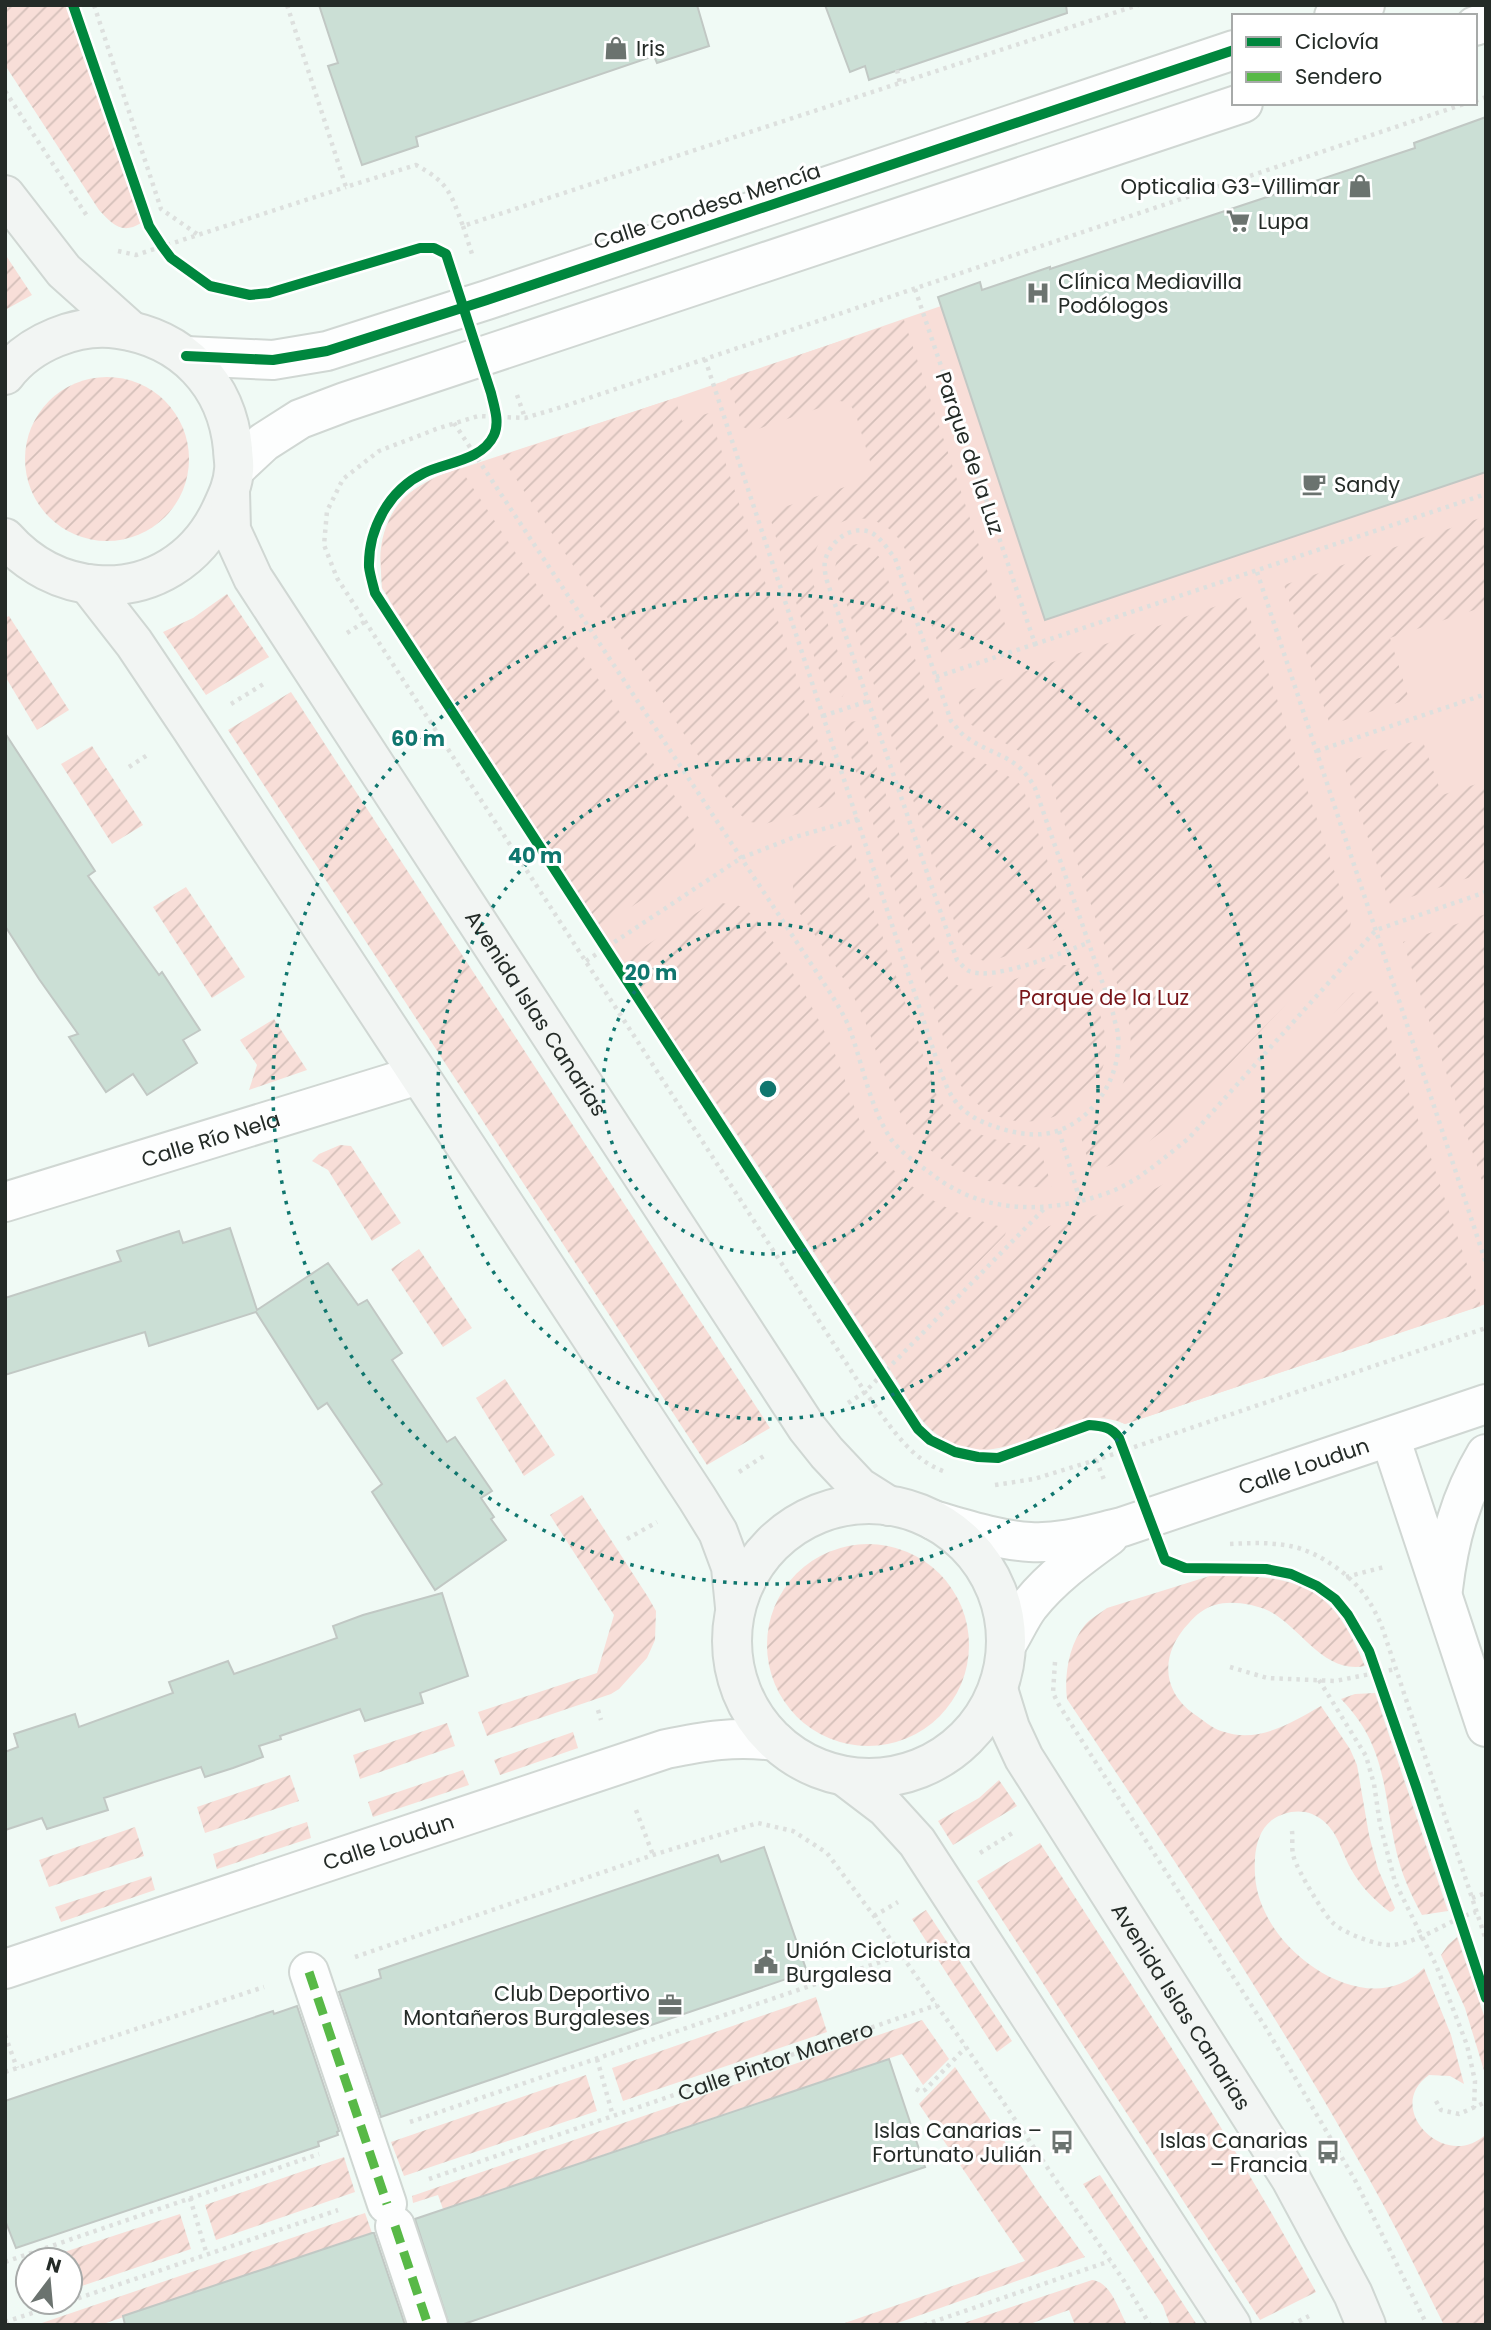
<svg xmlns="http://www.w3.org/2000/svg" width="1491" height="2330" viewBox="0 0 1491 2330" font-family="Poppins,sans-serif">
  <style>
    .park { fill: #f8ded8 }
    .garden { fill: url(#garden-furrows) }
    .building { fill: #cbdfd5; stroke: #c1c8c4; stroke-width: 2 }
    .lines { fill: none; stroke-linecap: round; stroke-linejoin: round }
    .pedestrian-casing { stroke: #d0d7d3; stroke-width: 42 }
    .minor-casing { stroke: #d0d7d3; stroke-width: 42 }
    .secondary-casing { stroke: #d0d7d3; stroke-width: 42 }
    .path { stroke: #dde0de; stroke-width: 4.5; stroke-dasharray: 3.5 5; stroke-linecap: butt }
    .pedestrian { stroke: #fdfefe; stroke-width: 38 }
    .minor { stroke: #fdfefe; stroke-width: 38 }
    .secondary { stroke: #f2f5f3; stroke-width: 38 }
    .quiet { stroke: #58b947; stroke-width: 9; stroke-dasharray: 18 9; stroke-linecap: butt }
    .cycleway-casing { stroke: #fff; stroke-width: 15 }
    .cycleway { stroke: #00873e; stroke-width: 10 }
    .ring { fill: none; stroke: #0f766e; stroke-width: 3.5; stroke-dasharray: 3.5 7 }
    .labels { text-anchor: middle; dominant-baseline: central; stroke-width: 6; stroke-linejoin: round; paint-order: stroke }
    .poi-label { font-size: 21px; fill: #242b27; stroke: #fff; text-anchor: start }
    .street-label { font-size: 21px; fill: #242b27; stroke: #fff }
    .park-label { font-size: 21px; fill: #781519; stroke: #fff }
    .centre { fill: #0f766e; stroke: #fff; stroke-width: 3.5 }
    .ring-label { font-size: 21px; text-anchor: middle; font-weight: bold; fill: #0f766e; stroke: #fff; stroke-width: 6; stroke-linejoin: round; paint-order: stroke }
  </style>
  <defs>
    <pattern id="garden-furrows" width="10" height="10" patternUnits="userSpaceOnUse" patternTransform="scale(1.75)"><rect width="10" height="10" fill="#f8ded8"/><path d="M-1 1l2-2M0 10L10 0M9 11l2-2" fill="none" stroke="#d4bfb9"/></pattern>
  </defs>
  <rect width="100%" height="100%" fill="#f0faf5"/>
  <!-- park -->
  <path class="park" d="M941 306 1232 557 1486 472V1304L1125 1424C1054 1392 996 1501 921 1418L770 1184 600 928 392 605C373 571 377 525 405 497 415 488 426 482 438 476L675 398Z"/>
  <!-- garden -->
  <g class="garden">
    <path d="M5 5H66L141 223C122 235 112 224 99 210L5 65Z"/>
    <polygon points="5,254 32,295 5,310"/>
    <path d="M904 320 1008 633 942 655C933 629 924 603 915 578 911 564 907 549 898 538 882 517 853 512 831 528 814 542 811 563 813 583L847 677 848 688 842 697C838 697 835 698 832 695 820 686 777 541 770 517L772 511 775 510 866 480 873 471 855 412 849 403 840 401 752 431 743 427 727 379Z"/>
    <circle cx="107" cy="459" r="82"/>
    <polygon points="675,398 682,421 709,413 838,802 765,824 750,822 734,810 501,456"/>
    <path d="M460 468 691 821C699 841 696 856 683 872L600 928 382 588C376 519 395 490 460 468Z"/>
    <polygon points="1486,516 1486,606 1390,638 1409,699 1330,725 1284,585"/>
    <path d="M857 544 871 548 881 559 940 732 951 745 1017 781 1023 788 1066 916 1063 930 1055 940 988 962C976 959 968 955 962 944L835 570C836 555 843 547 857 544Z"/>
    <polygon points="227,594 269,657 206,695 163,632 193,618"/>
    <path d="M1243 597 1351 921 1349 934 1339 948 1176 1121 1127 1158 1092 1173 1080 1134C1122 1104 1139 1065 1127 1014L1051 783 1034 759 966 722 956 695Z"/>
    <polygon points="9,616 69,710 37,730 5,676 5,618"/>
    <polygon points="291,692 770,1428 707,1465 228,730"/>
    <path d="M858 721 862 724 948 978C985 1018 1065 932 1090 980 1093 987 1095 997 1097 1005 1103 1023 1108 1039 1105 1058 1097 1108 1038 1136 993 1114 979 1108 967 1094 958 1082L845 738C844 727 847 721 858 721Z"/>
    <polygon points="1422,739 1442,795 1486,781 1486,872 1390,904 1343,763"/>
    <polygon points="92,746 143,825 112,844 61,764"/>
    <path d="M850 841 937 1096C941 1101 945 1109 950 1114 972 1137 1008 1145 1039 1146L1052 1187C1006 1189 963 1180 928 1148 922 1143 914 1137 910 1130 887 1094 878 1050 861 1012 844 975 819 941 796 908 783 861 813 852 850 841Z"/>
    <polygon points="186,887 245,977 212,998 153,907"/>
    <path d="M721 903C727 904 736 904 742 907 768 920 828 1033 839 1064 851 1094 858 1126 877 1151 911 1195 955 1216 1007 1228L1005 1235 883 1360 770 1184 622 961 707 906Z"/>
    <polygon points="1486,914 1486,1193 1403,942"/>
    <path d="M1362 990 1374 992 1380 1007 1481 1306 1125 1424C1118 1421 1112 1418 1105 1417 1091 1415 1075 1421 1063 1426 1022 1442 974 1465 935 1433 917 1419 906 1394 894 1376L984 1282 1019 1249 1049 1226 1082 1220 1130 1203 1167 1182 1188 1165 1247 1106 1353 993Z"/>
    <polygon points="274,1019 307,1070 249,1090 257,1065 240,1040"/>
    <polygon points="340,1145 351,1146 401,1223 372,1241 328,1170 312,1161 319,1154"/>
    <polygon points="419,1249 472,1328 443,1347 391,1269"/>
    <polygon points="505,1379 555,1455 524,1476 476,1398"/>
    <polygon points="582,1495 648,1597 656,1611 655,1640 647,1658 619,1689 611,1694 487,1736 478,1712 597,1673 614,1615 550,1515"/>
    <circle cx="868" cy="1645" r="101"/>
    <path d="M1213 1575C1298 1577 1331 1581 1365 1666 1322 1674 1302 1627 1267 1610 1253 1604 1230 1600 1215 1605 1204 1608 1196 1615 1189 1623 1161 1652 1160 1690 1194 1714 1203 1720 1212 1728 1221 1731 1258 1744 1289 1724 1321 1706L1350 1749 1357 1765 1369 1835 1378 1869 1395 1908 1393 1911 1390 1912C1375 1901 1360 1886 1351 1869 1339 1847 1337 1825 1312 1814 1298 1809 1284 1812 1272 1820 1260 1829 1256 1844 1255 1858 1254 1877 1256 1893 1264 1910 1288 1965 1373 2019 1424 1968L1451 2035 1464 2084 1450 2076 1429 2075C1382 2108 1446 2173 1486 2134V2325H1444C1419 2276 1396 2226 1369 2179 1277 2014 1172 1856 1067 1699 1064 1675 1069 1644 1085 1625 1091 1618 1099 1614 1107 1608Z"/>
    <path d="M1375 1693 1448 1911 1422 1915C1411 1895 1401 1873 1396 1850 1383 1792 1387 1746 1341 1699L1355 1694Z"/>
    <polygon points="447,1723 455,1746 360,1779 353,1755"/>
    <polygon points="573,1732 578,1748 500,1775 494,1760"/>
    <polygon points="463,1770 469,1785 373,1817 368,1802"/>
    <polygon points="290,1775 299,1801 205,1833 197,1807"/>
    <polygon points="999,1780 1017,1806 953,1845 938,1821 979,1798"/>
    <polygon points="307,1822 311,1838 217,1869 213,1854"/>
    <polygon points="135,1827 144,1856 49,1887 39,1860"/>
    <path d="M1040 1843C1136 1991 1232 2138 1316 2292L1260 2320 977 1881Z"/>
    <polygon points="151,1876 155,1890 61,1922 55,1907"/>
    <polygon points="926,1910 1012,2041 997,2052 912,1919"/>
    <polygon points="1457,1937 1486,2021 1486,2077 1465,2008 1441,1955 1448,1945"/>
    <polygon points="816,1997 827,2032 623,2101 612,2068"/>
    <polygon points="922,2020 949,2059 923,2085 902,2054 443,2209 438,2195 413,2203 412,2196"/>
    <polygon points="955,2067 1041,2196 1085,2257 892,2325 839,2325 1025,2261 919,2104"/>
    <polygon points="586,2075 597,2111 404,2176 391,2142"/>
    <polygon points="344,2157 355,2192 216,2240 205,2205"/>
    <polygon points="1100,2175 1197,2325 1170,2325 1163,2306 1083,2184"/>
    <polygon points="365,2213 372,2233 336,2246 100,2325 36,2325"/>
    <polygon points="180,2214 191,2249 70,2290 70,2260 40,2260"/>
    <path d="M1092 2280C1111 2282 1118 2309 1127 2325H1075L1069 2310 1027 2325H958Z"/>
  </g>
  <!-- building -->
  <g class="building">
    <polygon points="319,5 697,5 709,46 657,63 654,56 416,137 418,146 362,165 328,66 338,63"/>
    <polygon points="825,5 1066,5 1067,13 869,80 865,66 850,72"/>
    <polygon points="1486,117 1486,472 1045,620 938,297 980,282 982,290 1050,267 1050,269 1415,148 1414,143"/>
    <polygon points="5,733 95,871 88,876 159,975 162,972 200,1030 183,1040 197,1063 147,1095 133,1074 106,1092 69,1037 78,1034 39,979 5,926"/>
    <polygon points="230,1228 257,1310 328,1263 358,1305 367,1300 402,1353 392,1360 447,1442 455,1437 492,1491 481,1498 494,1517 491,1519 506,1540 435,1590 372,1492 382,1484 327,1403 318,1409 256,1312 149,1346 145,1332 5,1375 5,1298 121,1261 117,1251 179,1231 183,1243"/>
    <polygon points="442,1593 468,1676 420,1693 423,1703 365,1721 360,1709 280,1736 281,1739 259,1746 263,1757 233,1768 205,1777 201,1767 104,1798 108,1810 47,1829 42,1818 5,1830 5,1752 18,1747 14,1734 75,1714 79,1727 173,1693 169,1682 228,1661 234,1674 337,1638 333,1626 363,1615"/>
    <polygon points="764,1847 807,1972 381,2117 339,1992 381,1978 379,1970 718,1855 721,1862"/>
    <polygon points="297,2006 339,2131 337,2132 338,2135 318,2142 319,2146 16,2248 5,2220 5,2101 273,2011 274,2014"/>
    <polygon points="889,2059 925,2167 461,2325 449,2325 415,2219"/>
    <polygon points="372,2233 374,2233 405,2325 125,2325 123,2316"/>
  </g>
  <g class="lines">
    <!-- pedestrian casing -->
    <g class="pedestrian-casing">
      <g id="pedestrian">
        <polyline points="309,1972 387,2204"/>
        <polyline points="395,2226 428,2325"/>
      </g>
    </g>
    <!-- minor casing -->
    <g class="minor-casing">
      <g id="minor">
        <polyline points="1334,16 1365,5"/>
        <polyline points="1475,26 1486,22"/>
        <polyline points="186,356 273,360 327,351 487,300 1234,50"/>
        <polyline points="235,469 264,442 300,419 345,402 1243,103"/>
        <path id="s2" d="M5 1202 418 1075"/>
        <polyline points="1390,1437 1486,1727"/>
        <path id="s3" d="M933 1520C964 1529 997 1540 1030 1542 1061 1544 1092 1534 1122 1527L1486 1404"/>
        <path d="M1443 1589C1449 1539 1460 1498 1486 1454"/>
        <path d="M1006 1645C1014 1633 1020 1618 1029 1606 1051 1578 1080 1557 1109 1536"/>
        <path id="s4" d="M5 1969 666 1749C705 1741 734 1736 775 1741"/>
      </g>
    </g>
    <!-- secondary casing -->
    <g class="secondary-casing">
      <g id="secondary">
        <polyline points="5,195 64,271 131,331"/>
        <path d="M5 375C30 342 78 323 118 329 183 338 227 384 233 449 233 456 235 463 234 470 233 485 227 497 221 510 198 559 152 589 97 585 61 582 29 565 5 538"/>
        <path id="s5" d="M230 491 231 530 253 578 807 1428 827 1453 859 1487 889 1506"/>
        <polyline points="88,584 134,643 191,728 697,1498 718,1532 731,1567 735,1607"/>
        <circle cx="869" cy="1641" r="137"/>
        <path id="s6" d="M998 1689 1010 1728 1024 1758 1291 2179 1353 2294 1366 2325"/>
        <polyline points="844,1776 886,1808 917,1842 1231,2325"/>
      </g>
    </g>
    <!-- path -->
    <g class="path">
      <polyline points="94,5 161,209 197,234"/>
      <path d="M287 5 346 187 416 165C449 183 450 192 463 226L1138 5"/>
      <polyline points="897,70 900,83"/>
      <polyline points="5,91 87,216"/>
      <polyline points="1475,101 1486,97"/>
      <polyline points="463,226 472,254"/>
      <polyline points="118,251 136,255 346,187"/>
      <polyline points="915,289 1035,644 1486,494"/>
      <path d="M705 359 941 1073C945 1082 949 1094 956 1102 966 1115 981 1122 996 1127 1016 1134 1040 1138 1060 1130 1097 1116 1122 1073 1118 1034 1117 1027 1114 1020 1113 1013L1035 788C1017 754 994 757 966 737 960 733 956 726 951 721L895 558C888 550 882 539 872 533 852 523 829 542 825 561 824 566 825 572 826 578L957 960C961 964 965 969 969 971 994 982 1062 952 1088 943"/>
      <polyline points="517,395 525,418"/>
      <path d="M454 423 831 994C837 1004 844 1015 849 1027 862 1062 869 1104 889 1136 899 1152 918 1164 933 1175 984 1215 1051 1214 1110 1192 1139 1181 1165 1157 1189 1138L1376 930 1486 892"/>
      <polyline points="1257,572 1486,1263"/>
      <polyline points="347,633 366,621"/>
      <polyline points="936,677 1035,644"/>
      <polyline points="231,704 265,683"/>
      <polyline points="823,716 868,701"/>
      <polyline points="1317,751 1486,694"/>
      <polyline points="129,767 149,754"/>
      <polyline points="586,961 741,858 795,837 858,819"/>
      <polyline points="1059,1131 1080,1200"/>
      <polyline points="848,1403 865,1392 1046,1207"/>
      <polyline points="1096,1460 1105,1482"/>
      <path d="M943 1471C908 1458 887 1421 865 1392L337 578 324 545 327 511 343 479 379 451 439 428 478 416 525 418 565 406 1467 103"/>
      <polyline points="739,1472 767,1454"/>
      <polyline points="995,1485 1034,1479 1096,1460 1486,1328"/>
      <polyline points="627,1539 657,1522"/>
      <path d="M1230 1544C1250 1543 1270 1542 1290 1546 1318 1551 1353 1576 1368 1600 1373 1607 1377 1616 1381 1624L1486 1940"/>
      <polyline points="1346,1577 1384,1567"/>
      <polyline points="1055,1662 1053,1693 1059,1705 1266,2028 1355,2180 1427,2325"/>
      <polyline points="1230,1667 1267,1678 1335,1681 1396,1669"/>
      <polyline points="1319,1680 1366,1756 1374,1784 1380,1824 1395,1882 1436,1965 1467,2045 1475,2081 1474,2108"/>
      <polyline points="598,1710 601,1720"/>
      <polyline points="636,1810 653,1855"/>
      <path d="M1292 1831C1293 1839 1291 1850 1294 1858 1298 1871 1323 1913 1332 1922 1343 1933 1377 1946 1392 1945 1422 1942 1448 1920 1476 1912"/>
      <polyline points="980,1853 1014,1832"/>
      <polyline points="1472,1898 1486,1893"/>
      <polyline points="874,1916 898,1902"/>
      <polyline points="355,1957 653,1855 758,1823 793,1831 827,1853 874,1916 966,2047 1124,2281 1150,2325"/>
      <polyline points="5,2035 17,2068"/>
      <polyline points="597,2059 613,2116"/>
      <polyline points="5,2072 264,1987"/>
      <polyline points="916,2089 921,2092 925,2090 966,2047"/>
      <polyline points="1436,2101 1441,2110 1459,2114 1486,2102"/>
      <polyline points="410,2122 901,1955"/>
      <path id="s1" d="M429 2179 937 2005"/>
      <polyline points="190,2198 207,2255"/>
      <polyline points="5,2262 319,2154"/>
      <polyline points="70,2301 338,2210"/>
      <polyline points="5,2322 66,2302"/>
      <polyline points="924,2325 1110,2261"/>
      <polyline points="1291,2325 1309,2316"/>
    </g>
    <!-- pedestrian -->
    <use href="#pedestrian" class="pedestrian"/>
    <!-- minor -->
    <use href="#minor" class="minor"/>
    <!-- secondary -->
    <use href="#secondary" class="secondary"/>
    <!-- quiet -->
    <g class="quiet">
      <polyline points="309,1972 387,2204"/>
      <polyline points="395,2226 428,2325"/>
    </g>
    <!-- cycleway casing -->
    <g class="cycleway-casing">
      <g id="cycleway">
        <path d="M73 5 149 226 162 246 171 258 210 286 250 295 269 293 420 248H434L446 254 491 393C494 406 500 422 494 435 482 461 446 462 424 473 389 490 368 529 369 567 370 575 373 585 375 593L918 1429 930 1440 955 1452 978 1457 998 1458 1089 1425C1103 1426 1111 1427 1119 1438L1165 1560 1185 1568 1266 1569 1291 1574 1317 1586 1335 1599 1348 1615 1369 1651 1416 1786 1486 1998"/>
        <polyline points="186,356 273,360 327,351 487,300 1234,50"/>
      </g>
    </g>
    <!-- cycleway -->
    <use href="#cycleway" class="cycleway"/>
  </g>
  <!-- distance rings -->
  <g class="ring">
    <circle cx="768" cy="1089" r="165"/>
    <circle cx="768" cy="1089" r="330"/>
    <circle cx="768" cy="1089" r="495"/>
  </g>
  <!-- icons -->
  <defs>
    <g id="shop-bare" transform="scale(1.89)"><path d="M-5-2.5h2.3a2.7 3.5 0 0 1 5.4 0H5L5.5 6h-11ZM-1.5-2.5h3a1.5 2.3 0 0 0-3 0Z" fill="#6b736f" stroke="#fff" stroke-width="2.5" paint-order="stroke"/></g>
    <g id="supermarket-bare" transform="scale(1.89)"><path d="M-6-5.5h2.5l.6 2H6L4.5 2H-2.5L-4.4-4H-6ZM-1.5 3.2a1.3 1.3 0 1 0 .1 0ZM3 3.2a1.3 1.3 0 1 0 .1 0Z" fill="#6b736f" stroke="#fff" stroke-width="2.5" paint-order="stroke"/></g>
    <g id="hospital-bare" transform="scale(1.89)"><path d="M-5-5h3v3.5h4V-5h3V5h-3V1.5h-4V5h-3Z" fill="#6b736f" stroke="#fff" stroke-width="2.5" paint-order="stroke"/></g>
    <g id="cafe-bare" transform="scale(1.89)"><path d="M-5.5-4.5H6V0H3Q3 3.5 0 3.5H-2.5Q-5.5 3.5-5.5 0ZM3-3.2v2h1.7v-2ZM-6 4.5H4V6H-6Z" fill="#6b736f" stroke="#fff" stroke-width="2.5" paint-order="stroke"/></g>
    <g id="civic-bare" transform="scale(1.89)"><path d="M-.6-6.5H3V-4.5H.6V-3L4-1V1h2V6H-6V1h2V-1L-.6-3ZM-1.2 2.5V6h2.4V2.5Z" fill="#6b736f" stroke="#fff" stroke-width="2.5" paint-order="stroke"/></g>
    <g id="office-bare" transform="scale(1.89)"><path d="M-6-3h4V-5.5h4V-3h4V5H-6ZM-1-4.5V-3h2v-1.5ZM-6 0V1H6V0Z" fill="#6b736f" stroke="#fff" stroke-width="2.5" paint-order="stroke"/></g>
    <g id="bus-bare" transform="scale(1.89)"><path d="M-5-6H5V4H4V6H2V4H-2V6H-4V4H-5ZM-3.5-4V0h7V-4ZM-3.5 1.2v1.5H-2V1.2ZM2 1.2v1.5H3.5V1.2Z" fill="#6b736f" stroke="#fff" stroke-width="2.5" paint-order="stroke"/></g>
  </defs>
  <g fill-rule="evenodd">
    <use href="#shop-bare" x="616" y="48"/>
    <use href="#shop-bare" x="1360" y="186"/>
    <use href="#supermarket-bare" x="1238" y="221"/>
    <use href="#hospital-bare" x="1038" y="293"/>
    <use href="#cafe-bare" x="1314" y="484"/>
    <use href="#civic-bare" x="766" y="1962"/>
    <use href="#office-bare" x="670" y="2005"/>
    <use href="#bus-bare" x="1062" y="2142"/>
    <use href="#bus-bare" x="1328" y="2152"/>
  </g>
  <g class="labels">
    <!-- poi labels -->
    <g class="poi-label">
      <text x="636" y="48">Iris</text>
      <text x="1340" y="186" text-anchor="end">Opticalia G3-Villimar</text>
      <text x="1258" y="221">Lupa</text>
      <text x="1058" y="281">Clínica Mediavilla<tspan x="1058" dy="24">Podólogos</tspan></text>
      <text x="1334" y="484">Sandy</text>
      <text x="786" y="1950">Unión Cicloturista<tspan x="786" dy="24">Burgalesa</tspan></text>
      <text x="650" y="1993" text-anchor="end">Club Deportivo<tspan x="650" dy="24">Montañeros Burgaleses</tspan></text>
      <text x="1042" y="2130" text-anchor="end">Islas Canarias –<tspan x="1042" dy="24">Fortunato Julián</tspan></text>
      <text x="1308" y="2140" text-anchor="end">Islas Canarias<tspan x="1308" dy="24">– Francia</tspan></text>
    </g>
    <!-- street labels -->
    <g class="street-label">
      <text transform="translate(707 206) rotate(-18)">Calle Condesa Mencía</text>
      <text transform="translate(970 453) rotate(71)">Parque de la Luz</text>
      <text stroke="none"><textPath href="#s5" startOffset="611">Avenida Islas Canarias</textPath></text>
      <text stroke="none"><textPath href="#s2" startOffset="215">Calle Río Nela</textPath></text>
      <text stroke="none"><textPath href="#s3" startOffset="385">Calle Loudun</textPath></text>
      <text stroke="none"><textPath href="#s4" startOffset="404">Calle Loudun</textPath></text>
      <text stroke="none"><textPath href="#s6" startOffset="368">Avenida Islas Canarias</textPath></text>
      <text stroke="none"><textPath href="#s1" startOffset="366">Calle Pintor Manero</textPath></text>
    </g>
    <!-- park labels -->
    <g class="park-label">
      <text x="1104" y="997">Parque de la Luz</text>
    </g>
  </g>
  <circle cx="768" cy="1089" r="10" class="centre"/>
  <g class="ring-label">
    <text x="418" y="746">60 m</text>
    <text x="535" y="863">40 m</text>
    <text x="651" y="980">20 m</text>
  </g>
  <!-- border -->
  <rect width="1491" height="2330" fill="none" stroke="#242b27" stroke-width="14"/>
  <!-- legend -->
  <rect x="1232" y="14" width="245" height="91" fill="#ffffff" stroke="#a7aaa9" stroke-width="2"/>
  <rect x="1246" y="37" width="35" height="10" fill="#00873e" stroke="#a7aaa9" stroke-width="2"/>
  <text x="1295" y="49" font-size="21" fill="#242b27">Ciclovía</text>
  <rect x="1246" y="72" width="35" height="10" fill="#58b947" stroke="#a7aaa9" stroke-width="2"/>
  <text x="1295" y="84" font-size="21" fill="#242b27">Sendero</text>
  <!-- north arrow -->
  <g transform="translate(49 2281) rotate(16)"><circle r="33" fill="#ffffff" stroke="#a7aaa9" stroke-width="2"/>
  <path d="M0-5L12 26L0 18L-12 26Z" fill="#6b736f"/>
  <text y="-10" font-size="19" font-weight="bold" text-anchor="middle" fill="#242b27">N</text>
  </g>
</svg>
